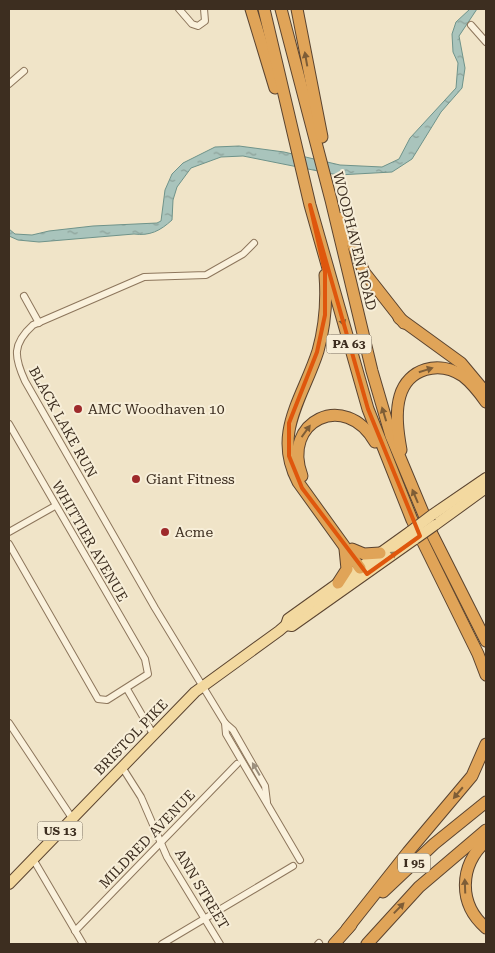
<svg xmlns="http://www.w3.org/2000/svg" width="495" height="953" viewBox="0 0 495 953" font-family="'Roboto Serif',serif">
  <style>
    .water { fill: url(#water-ripples); stroke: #6f938a }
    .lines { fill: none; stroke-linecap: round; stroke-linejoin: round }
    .minor-casing { stroke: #8d765c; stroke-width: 8 }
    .primary-casing { stroke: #5b4430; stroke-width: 12 }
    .motorway-casing { stroke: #5b4430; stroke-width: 13 }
    .minor { stroke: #faf1dc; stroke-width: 6 }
    .primary { stroke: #f3d9a0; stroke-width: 10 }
    .motorway { stroke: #e0a458; stroke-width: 11 }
    .primary-bridge-casing { stroke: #5b4430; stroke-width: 12; stroke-linecap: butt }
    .primary-bridge { stroke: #f3d9a0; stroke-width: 10 }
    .oneway { fill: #7e5d36 }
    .oneway2 { fill: #988460 }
    .oneway3 { fill: #9c907e }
    .marked { fill: none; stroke: #df570d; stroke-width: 4; stroke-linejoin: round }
    .poi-dot { fill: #9e2a2b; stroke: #f7eed8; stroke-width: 2 }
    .labels { text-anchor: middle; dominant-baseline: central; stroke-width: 4; stroke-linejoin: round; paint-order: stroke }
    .shield { fill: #f7eed8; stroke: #756857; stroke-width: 1 }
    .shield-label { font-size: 12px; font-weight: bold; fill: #3d2e20 }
    .street-label { font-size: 14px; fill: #3d2e20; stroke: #f7eed8 }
    .poi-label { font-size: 14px; fill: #3d2e20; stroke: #f7eed8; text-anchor: start }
  </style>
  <defs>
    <pattern id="water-ripples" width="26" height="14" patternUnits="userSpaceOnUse" patternTransform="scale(1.25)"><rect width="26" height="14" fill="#a9c4bc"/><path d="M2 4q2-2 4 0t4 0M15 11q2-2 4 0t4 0" fill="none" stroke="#8ba098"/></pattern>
  </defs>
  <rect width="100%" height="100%" fill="#f0e4c8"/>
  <!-- water -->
  <path class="water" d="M470 9H477L459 36 465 68 462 88 441 112 412 159 392 172 338 175 243 156 221 157 191 168 177 187 173 200 172 220C160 231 150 236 134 234L39 242 18 240 9 236V229L15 234 32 235 49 231 93 226 157 223 161 221 165 190 172 174 183 163 215 147 239 146 284 152 340 165 382 167 399 159 410 138 456 88 458 63 453 52 452 34 456 22Z"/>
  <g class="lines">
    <!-- minor casing -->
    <g class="minor-casing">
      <g id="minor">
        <polyline points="179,9 192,24 198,26 205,21 204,9"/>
        <polyline points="471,25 486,42"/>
        <polyline points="9,84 24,71"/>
        <path d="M254 243 243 254 206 275 144 277 33 325C12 344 14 357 25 381L155 608 225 723 233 730 265 786 267 802"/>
        <polyline points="24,296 39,323"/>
        <polyline points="9,424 145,659 148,674 107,700 98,699 9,544"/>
        <polyline points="9,532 55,506"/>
        <polyline points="127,689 153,734"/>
        <polyline points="9,723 72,818"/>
        <polyline points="225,723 226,734 300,860"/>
        <polyline points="122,767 141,797 167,857 220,944"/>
        <polyline points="33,859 83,944"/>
        <polyline points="75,931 237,764"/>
        <polyline points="162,944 293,866"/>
        <polyline points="318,944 319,943"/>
      </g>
    </g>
    <!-- primary casing -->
    <g class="primary-casing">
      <g id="primary">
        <polyline points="432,515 486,478"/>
        <polyline points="435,525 486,488"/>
        <polyline points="286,625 292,626 415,539"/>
        <polyline points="9,884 195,692 279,631 286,625 288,619 411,531"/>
      </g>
    </g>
    <!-- motorway casing -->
    <g class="motorway-casing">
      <g id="motorway">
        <polyline points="251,9 275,88"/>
        <polyline points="264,9 310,205 368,409 412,520 478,654 486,675"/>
        <polyline points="281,9 331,200 372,371 391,436 432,534 486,641"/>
        <polyline points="297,9 322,137"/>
        <polyline points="342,218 364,272 404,323"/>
        <path d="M325 275C327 301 325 326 318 351 303 398 272 433 298 482L360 568"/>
        <polyline points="399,318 461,363 486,393"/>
        <path d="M401 450C398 433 395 413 400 396 408 368 439 360 463 376 472 383 479 392 486 402"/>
        <path d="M302 476C281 421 345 390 375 442"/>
        <polyline points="352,549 364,554 380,553"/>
        <polyline points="338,583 347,569 345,549"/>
        <path d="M486 841C459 866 458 904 486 928"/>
        <polyline points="383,892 434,844 486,802"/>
        <polyline points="347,929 408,852 472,776 486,744"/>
        <polyline points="334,944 351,925"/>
        <polyline points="367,944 419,887 486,830"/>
      </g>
    </g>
    <!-- minor -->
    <use href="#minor" class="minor"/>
    <!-- primary -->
    <use href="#primary" class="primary"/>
    <!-- motorway -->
    <use href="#motorway" class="motorway"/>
    <!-- primary-bridge casing -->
    <g class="primary-bridge-casing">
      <g id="primary-bridge">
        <polyline points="411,531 432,515"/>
        <polyline points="415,539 435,525"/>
      </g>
    </g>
    <!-- primary-bridge -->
    <use href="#primary-bridge" class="primary-bridge"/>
  </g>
  <!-- one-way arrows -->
  <defs><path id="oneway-solid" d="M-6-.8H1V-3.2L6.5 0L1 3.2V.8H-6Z" transform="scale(1.25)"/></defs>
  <g class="oneway">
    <use href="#oneway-solid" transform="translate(306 59) rotate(-100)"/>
    <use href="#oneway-solid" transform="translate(342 319) rotate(74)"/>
    <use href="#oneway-solid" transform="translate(426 370) rotate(-17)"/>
    <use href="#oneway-solid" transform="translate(384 414) rotate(-107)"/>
    <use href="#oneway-solid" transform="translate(306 431) rotate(-54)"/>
    <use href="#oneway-solid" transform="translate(415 496) rotate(-113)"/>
    <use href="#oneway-solid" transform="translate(458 793) rotate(130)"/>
    <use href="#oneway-solid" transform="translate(465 886) rotate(-92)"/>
    <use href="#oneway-solid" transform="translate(399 908) rotate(-46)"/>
  </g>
  <use class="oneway2" href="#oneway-solid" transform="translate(391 556) rotate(-36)"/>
  <use class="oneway3" href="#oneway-solid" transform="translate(256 769) rotate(-120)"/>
  <!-- marked area -->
  <path class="marked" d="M310 205 368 409 420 536 367 574 302 488 289 456V423L317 352 325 315V272Z"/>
  <!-- markers -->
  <g class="poi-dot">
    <circle cx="78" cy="409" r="5"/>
    <circle cx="136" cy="479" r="5"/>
    <circle cx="165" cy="532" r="5"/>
  </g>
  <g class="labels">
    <!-- shield labels -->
    <g class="shield">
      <rect x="326.5" y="334.5" width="45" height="19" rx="4"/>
      <rect x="37.5" y="821.5" width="45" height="19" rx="4"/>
      <rect x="398" y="853.5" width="32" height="19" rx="4"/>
    </g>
    <g class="shield-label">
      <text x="349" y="344">PA 63</text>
      <text x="60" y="831">US 13</text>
      <text x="414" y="863">I 95</text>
    </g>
    <!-- street labels -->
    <g class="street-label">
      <text transform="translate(355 241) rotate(76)">WOODHAVEN ROAD</text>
      <text transform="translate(63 422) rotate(61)">BLACK LAKE RUN</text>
      <text transform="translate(90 541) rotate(60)">WHITTIER AVENUE</text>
      <text transform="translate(131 737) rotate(-46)">BRISTOL PIKE</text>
      <text transform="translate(147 839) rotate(-46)">MILDRED AVENUE</text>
      <text transform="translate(202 889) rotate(59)">ANN STREET</text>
    </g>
    <!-- poi labels -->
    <g class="poi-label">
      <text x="88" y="409">AMC Woodhaven 10</text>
      <text x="146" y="479">Giant Fitness</text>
      <text x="175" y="532">Acme</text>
    </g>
  </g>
  <!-- border -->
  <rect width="495" height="953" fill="none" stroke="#3d2e20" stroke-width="20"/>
</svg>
